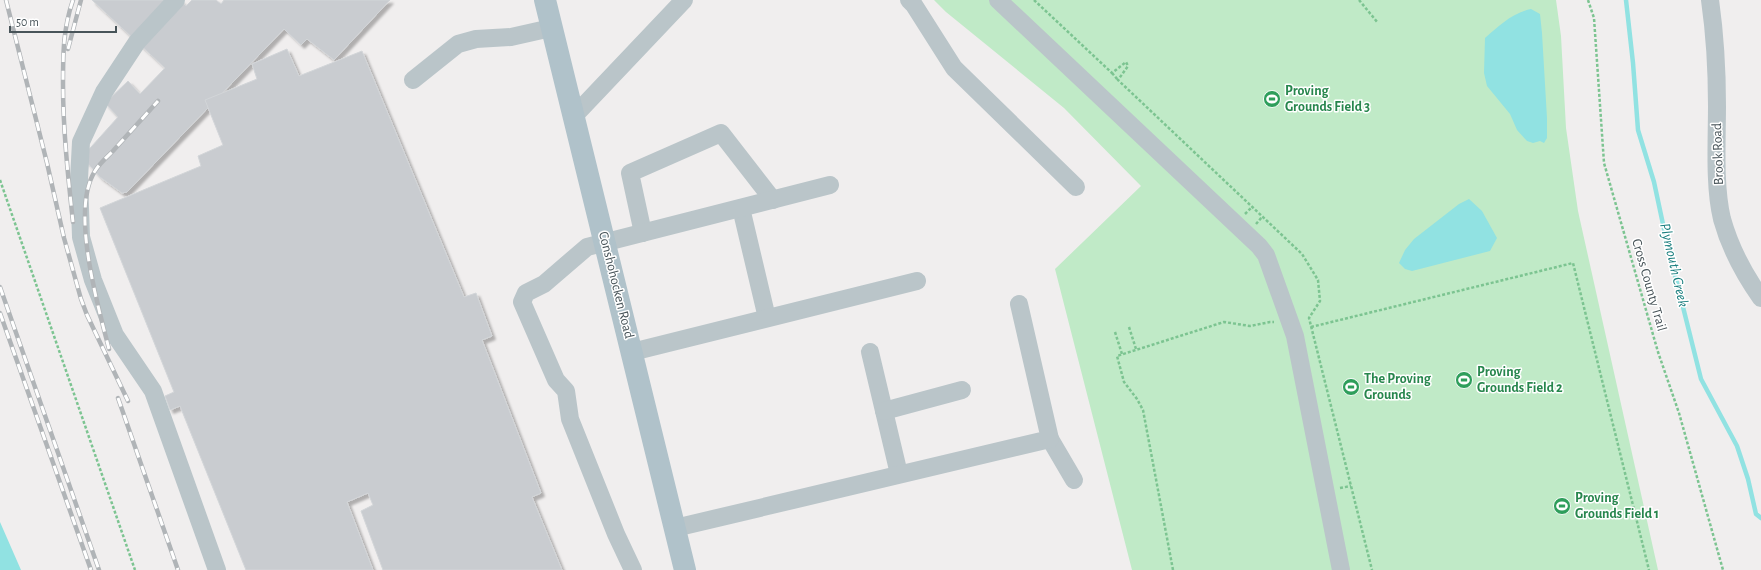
<svg xmlns="http://www.w3.org/2000/svg" width="1761" height="570" viewBox="0 0 1761 570" font-family="'Alegreya Sans',sans-serif">
  <style>
    .green { fill: #c0eac7 }
    .water { fill: #91e2e2 }
    .lines { fill: none; stroke-linecap: round; stroke-linejoin: round }
    .stream { stroke: #91e2e2; stroke-width: 4.5 }
    .building { fill: #c9ccd0; stroke: #d2d5d8; filter: url(#shadow) }
    .path { stroke: #7cc491; stroke-width: 2.5; stroke-dasharray: 3 2; stroke-linecap: butt }
    .minor { stroke: #bac5c9; stroke-width: 18 }
    .major { stroke: #b0c2ca; stroke-width: 22 }
    .rail-casing { stroke: #b0b4b7; stroke-width: 4.5 }
    .rail { stroke: #fff; stroke-width: 3; stroke-dasharray: 9; stroke-linecap: butt }
    .labels { text-anchor: middle; dominant-baseline: central; stroke-width: 3; stroke-linejoin: round; paint-order: stroke }
    .leisure-label { font-size: 14px; font-weight: bold; fill: #27864d; stroke: #fff; text-anchor: start }
    .street-label { font-size: 14px; fill: #485459; stroke: #fff }
    .water-label { font-size: 15px; font-style: italic; fill: #197e7e; stroke: #fff }
  </style>
  <defs>
    <filter id="shadow"><feDropShadow dx="3.5" dy="3.5" stdDeviation="1" flood-color="#0004"/></filter>
  </defs>
  <rect width="100%" height="100%" fill="#f0eeee"/>
  <!-- green -->
  <polygon class="green" points="934,0 1556,0 1561,36 1566,128 1578,211 1658,570 1132,570 1055,269 1141,186 1064,108 946,12"/>
  <!-- water -->
  <g class="water">
    <path d="M1531 9 1540 14 1542 33 1547 118V138L1544 143 1540 141 1533 143 1527 141 1517 130 1510 114 1487 86 1484 73 1485 38C1499 26 1512 13 1531 9Z"/>
    <polygon points="1469,199 1482,211 1497,238 1490,251 1412,271 1405,269 1399,263 1405,250 1414,239 1459,204"/>
    <polygon points="0,522 21,570 0,570"/>
  </g>
  <g class="lines">
    <!-- stream -->
    <polyline class="stream" points="1626,0 1633,63 1638,130 1654,182 1667,243 1701,379 1737,446 1748,479 1756,514 1761,518"/>
  </g>
  <!-- building -->
  <g class="building">
    <polygon points="92,0 180,0 186,6 192,0 216,0 221,4 224,0 390,0 334,60 307,39 301,45 284,29 127,192 122,193 100,177 82,157 118,117 105,103 128,81 140,94 165,68"/>
    <polygon points="287,49 299,76 362,51 464,297 476,293 492,336 482,340 541,493 532,497 562,570 383,570 361,511 373,505 368,493 347,502 373,570 246,570 180,406 170,410 165,396 174,392 100,208 201,166 198,156 223,145 205,100 257,79 252,64"/>
  </g>
  <g class="lines">
    <!-- path -->
    <g class="path">
      <polyline points="1034,0 1112,73 1126,62 1128,66 1118,80 1302,254 1318,280 1320,301 1309,318 1372,570"/>
      <polyline points="1359,0 1378,23"/>
      <polyline points="1588,0 1594,18 1604,163 1658,352 1679,413 1723,570"/>
      <polyline points="1112,73 1118,80"/>
      <polyline points="0,180 135,570"/>
      <polyline points="1245,214 1252,207"/>
      <polyline points="1256,224 1262,217"/>
      <polyline points="1129,327 1136,349"/>
      <polyline points="1311,327 1573,263 1649,570"/>
      <polyline points="1115,332 1122,354"/>
      <polyline points="1340,488 1351,486"/>
      <polyline points="1173,570 1143,410 1137,399 1124,382 1117,356 1224,322 1250,326 1270,322 1274,322"/>
    </g>
    <!-- minor -->
    <g class="minor">
      <polyline points="176,0 137,42 104,92 81,142 79,179 81,237 93,280 115,335 153,391 217,570"/>
      <polyline points="909,0 914,5 954,68 1076,187"/>
      <polyline points="998,0 1259,246 1266,255 1295,336 1341,570"/>
      <path d="M1710 0C1715 35 1717 70 1717 106 1717 140 1714 186 1722 219 1730 248 1744 274 1761 298"/>
      <polyline points="413,80 458,44 476,39 511,37 551,28"/>
      <polyline points="574,116 684,0"/>
      <polyline points="741,208 767,318"/>
      <polyline points="643,233 630,173 721,133 773,200"/>
      <polyline points="632,352 917,281"/>
      <polyline points="870,352 899,474"/>
      <polyline points="884,411 962,390"/>
      <polyline points="1050,439 1074,480"/>
      <polyline points="675,528 1050,439 1019,304"/>
      <polyline points="633,570 616,534 570,419 566,391 556,380 522,302 526,293 544,284 587,247 830,185"/>
    </g>
    <!-- major -->
    <polyline class="major" points="545,0 685,570"/>
    <!-- rail casing -->
    <g class="rail-casing">
      <g id="rail">
        <polyline points="6,0 47,163 64,238 81,299 87,315 128,401"/>
        <path d="M73 0C63 29 63 54 63 84 63 130 68 176 73 222"/>
        <polyline points="68,49 81,0"/>
        <polyline points="0,287 99,570"/>
        <polyline points="0,313 91,570"/>
        <path d="M109 349C98 306 70 210 95 171 99 164 107 157 113 151 128 134 143 118 158 101"/>
        <polyline points="118,398 178,570"/>
      </g>
    </g>
    <!-- rail -->
    <use href="#rail" class="rail"/>
  </g>
  <!-- icons -->
  <defs>
    <g id="stadium-disc" transform="scale(0.9)"><circle r="9.5" fill="#2e9e5b" stroke="#fff"/><path d="M0-5a6.5 5 0 1 0 0 10a6.5 5 0 1 0 0-10ZM-3.5-1.8h7v3.6h-7Z" fill="#fff"/></g>
  </defs>
  <g fill-rule="evenodd">
    <use href="#stadium-disc" x="1272" y="99"/>
    <use href="#stadium-disc" x="1464" y="380"/>
    <use href="#stadium-disc" x="1351" y="387"/>
    <use href="#stadium-disc" x="1562" y="506"/>
  </g>
  <g class="labels">
    <!-- leisure labels -->
    <g class="leisure-label">
      <text x="1285" y="91">Proving<tspan x="1285" dy="16">Grounds Field 3</tspan></text>
      <text x="1477" y="372">Proving<tspan x="1477" dy="16">Grounds Field 2</tspan></text>
      <text x="1364" y="379">The Proving<tspan x="1364" dy="16">Grounds</tspan></text>
      <text x="1575" y="498">Proving<tspan x="1575" dy="16">Grounds Field 1</tspan></text>
    </g>
    <!-- street labels -->
    <g class="street-label">
      <text transform="translate(1718 154) rotate(-92)">Brook Road</text>
      <text transform="translate(616 285) rotate(76)">Conshohocken Road</text>
      <text transform="translate(1649 285) rotate(74)">Cross County Trail</text>
    </g>
    <!-- water labels -->
    <g class="water-label">
      <text transform="translate(1674 265) rotate(77)">Plymouth Creek</text>
    </g>
  </g>
  <!-- scale -->
  <path d="M10 26v6h106v-6" fill="none" stroke="#485459" stroke-width="2"/>
  <text x="16" y="26" font-size="12" fill="#485459" stroke="#ffffff" stroke-width="3" paint-order="stroke">50 m</text>
</svg>
